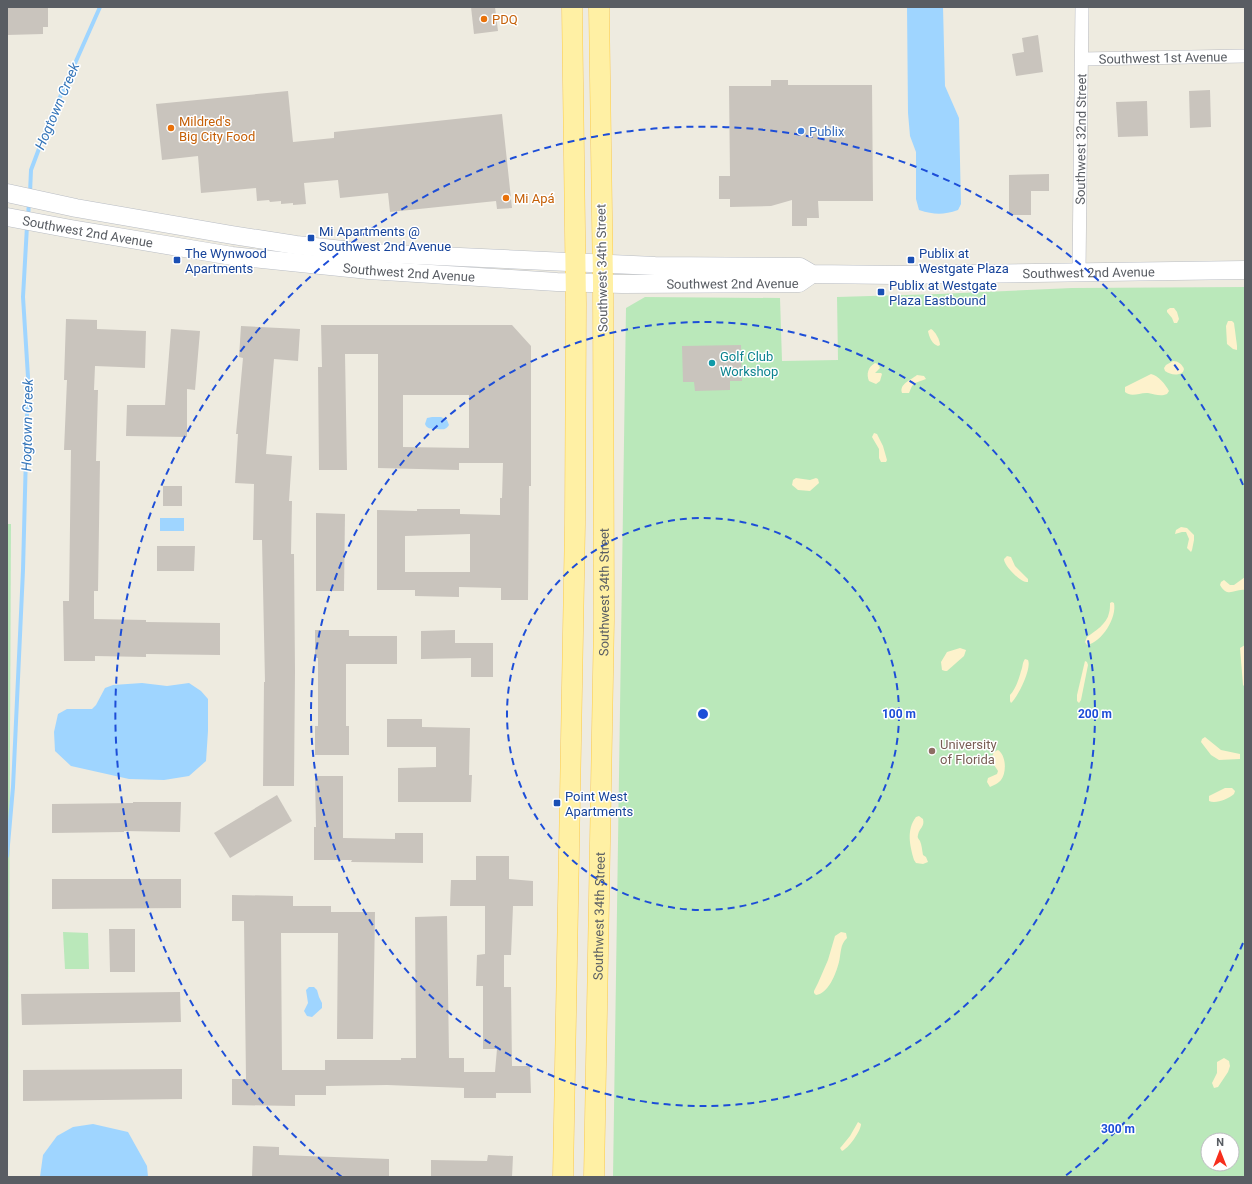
<svg xmlns="http://www.w3.org/2000/svg" width="1252" height="1184" viewBox="0 0 1252 1184" font-family="Roboto,sans-serif">
  <style>
    .green { fill: #bae8ba; fill-rule: evenodd }
    .sand { fill: #fdf2cc }
    .water { fill: #9fd5ff }
    .lines { fill: none; stroke-linecap: round; stroke-linejoin: round }
    .stream { stroke: #9fd5ff; stroke-width: 4 }
    .building { fill: #c9c4bd; fill-rule: evenodd }
    .street-casing { stroke: #b9bbc1; stroke-width: 14 }
    .secondary-casing { stroke: #b9bdc4; stroke-width: 19 }
    .primary-casing { stroke: #fccb4b; stroke-width: 21 }
    .street { stroke: #fff; stroke-width: 13 }
    .secondary { stroke: #fff; stroke-width: 18 }
    .primary { stroke: #fff0a4; stroke-width: 20 }
    .ring { fill: none; stroke: #1d4ed8; stroke-width: 2; stroke-dasharray: 7 5 }
    .food-dot { fill: #e8710a; stroke: #fff; stroke-width: 1.5 }
    .shop-dot { fill: #3f7fe0; stroke: #fff; stroke-width: 1.5 }
    .transit-dot { fill: #1a4fb4; stroke: #fff; stroke-width: 1.5 }
    .culture-dot { fill: #0f9aa8; stroke: #fff; stroke-width: 1.5 }
    .education-dot { fill: #8d6e63; stroke: #fff; stroke-width: 1.5 }
    .labels { text-anchor: middle; dominant-baseline: central; stroke-width: 3; stroke-linejoin: round; paint-order: stroke }
    .food-label { font-size: 13px; fill: #c56008; stroke: #fff; text-anchor: start }
    .street-label { font-size: 13px; fill: #595d63; stroke: #fff }
    .shop-label { font-size: 13px; fill: #366cbe; stroke: #fff; text-anchor: start }
    .transit-label { font-size: 13px; fill: #164399; stroke: #fff; text-anchor: start }
    .culture-label { font-size: 13px; fill: #0d838f; stroke: #fff; text-anchor: start }
    .education-label { font-size: 13px; fill: #785e54; stroke: #fff; text-anchor: start }
    .water-label { font-size: 14px; font-style: italic; fill: #3475b9; stroke: #fff }
    .centre { fill: #1d4ed8; stroke: #fff; stroke-width: 2 }
    .ring-label { font-size: 12px; text-anchor: middle; font-weight: bold; fill: #1d4ed8; stroke: #fff; stroke-width: 3; stroke-linejoin: round; paint-order: stroke }
  </style>
  <rect width="100%" height="100%" fill="#eeebe0"/>
  <!-- green -->
  <g class="green">
    <path d="M1245 287V1177H613L626 308 645 297 780 298 782 361 838 360 837 297 938 294 1072 288ZM1208 1140H1232V1164H1208Z"/>
    <polygon points="7,524 11,524 8,1177 7,1177"/>
    <polygon points="63,932 88,933 89,969 65,969"/>
  </g>
  <!-- sand -->
  <g class="sand">
    <polygon points="1170,308 1174,308 1177,312 1179,319 1177,323 1174,323 1172,318 1167,312 1167,310"/>
    <polygon points="1228,321 1232,321 1234,323 1237,346 1237,350 1233,349 1227,344 1226,326"/>
    <path d="M931 329C935 331 940 340 940 345L938 346C932 344 929 337 928 331Z"/>
    <path d="M1173 361C1178 361 1182 364 1184 369L1183 372C1177 376 1171 375 1165 371L1164 368 1166 365Z"/>
    <path d="M875 363 878 364 880 368 875 373H881L882 374 880 381 876 384 869 381C866 374 868 367 875 363Z"/>
    <path d="M1151 374C1159 376 1165 384 1169 391L1167 394C1160 397 1155 394 1148 393 1140 392 1132 398 1125 392V387Z"/>
    <path d="M917 375 924 376 926 379 915 383 912 386 909 393H902C899 384 911 380 917 375Z"/>
    <polygon points="874,433 877,434 883,446 887,460 886,462 881,462 879,458 879,449 872,437"/>
    <polygon points="796,478 810,480 816,478 818,479 819,483 810,491 798,490 792,485 793,480"/>
    <polygon points="1181,527 1187,528 1194,535 1194,540 1192,550 1191,552 1187,548 1189,539 1186,532 1182,532 1175,534 1176,530"/>
    <path d="M1007 556 1011 557 1015 566 1028 579V582C1021 583 1004 566 1004 559Z"/>
    <path d="M1245 577V590C1235 588 1228 599 1220 585L1221 582 1224 580 1230 585H1234Z"/>
    <path d="M1112 602 1114 603C1117 618 1102 642 1087 645L1085 642 1087 637C1095 631 1107 624 1109 613 1110 610 1110 606 1110 603Z"/>
    <polygon points="1245,645 1245,687 1243,685 1240,648"/>
    <polygon points="960,648 966,650 964,656 947,671 945,671 942,670 941,662 947,652"/>
    <path d="M1025 659 1028 660C1032 668 1018 697 1011 703L1010 701V695C1015 690 1019 679 1021 671 1023 667 1022 663 1025 659Z"/>
    <polygon points="1085,661 1087,662 1088,665 1081,700 1079,703 1077,701 1077,695"/>
    <polygon points="1205,737 1221,750 1240,754 1240,759 1219,760 1211,755 1201,742 1202,739"/>
    <path d="M998 750C1006 755 1007 772 1001 780 999 783 994 785 990 787L987 782 988 778 997 774 998 771C994 764 989 761 994 752Z"/>
    <path d="M1225 788H1232L1235 791 1234 794C1228 799 1216 804 1209 801V796Z"/>
    <path d="M919 816 923 819C925 827 919 828 918 835 917 838 919 839 920 841 922 846 922 850 923 855L926 857 928 862 923 864 916 863 914 860C910 846 906 830 916 817Z"/>
    <path d="M841 932 846 933 847 938C840 944 841 954 839 962 836 974 828 994 816 995L814 993V991L818 983 828 960 835 936Z"/>
    <polygon points="1224,1058 1229,1061 1230,1066 1228,1072 1218,1087 1214,1088 1212,1083 1217,1073 1217,1062"/>
    <path d="M858 1122 861 1124C861 1131 848 1149 842 1151L840 1148 841 1147 850 1136Z"/>
  </g>
  <!-- water -->
  <g class="water">
    <path d="M907 7H943L945 86 959 118 961 204 958 210C943 215 935 215 919 210L916 199V152L910 136 908 113Z"/>
    <path d="M432 417H441L447 420 449 425C445 431 442 429 436 429 431 428 430 430 426 426L425 424 427 418Z"/>
    <rect x="160" y="518" width="24" height="13"/>
    <polygon points="142,683 167,686 189,683 201,691 208,699 208,731 206,761 189,776 164,780 129,779 71,766 55,751 54,732 58,714 67,709 92,709 96,705 105,688 113,685"/>
    <polygon points="309,987 314,987 317,990 319,997 322,1003 322,1008 312,1017 307,1016 304,1011 308,1003 306,990"/>
    <polygon points="93,1124 128,1132 147,1166 148,1177 40,1177 43,1155 57,1136 73,1127"/>
  </g>
  <g class="lines">
    <!-- stream -->
    <g class="stream">
      <polyline points="30,193 31,170 49,122 100,7"/>
      <polyline points="28,217 29,202"/>
      <polyline points="7,856 13,787 23,570 28,377 23,297 27,226"/>
    </g>
  </g>
  <!-- building -->
  <g class="building">
    <polygon points="7,7 48,7 48,27 43,27 43,34 7,35"/>
    <polygon points="471,7 495,7 498,31 474,34"/>
    <polygon points="1038,35 1043,72 1016,76 1012,54 1024,52 1022,38"/>
    <polygon points="771,80 788,80 788,85 872,85 873,201 818,201 819,218 807,218 807,226 792,226 792,200 771,206 730,207 730,199 719,199 719,176 730,176 729,86 771,86"/>
    <polygon points="1210,90 1211,127 1190,128 1189,91"/>
    <polygon points="288,91 293,142 334,138 334,132 502,114 512,208 497,209 496,201 390,212 388,193 340,198 338,180 304,183 306,204 293,205 293,203 281,204 281,201 270,202 269,200 257,201 256,188 201,193 198,156 162,160 156,104"/>
    <polygon points="1147,101 1148,136 1118,137 1116,102"/>
    <polygon points="1049,174 1049,191 1031,191 1031,215 1009,215 1009,175"/>
    <polygon points="66,319 97,320 97,329 146,331 145,368 95,366 94,390 98,390 96,461 100,461 98,591 94,591 94,619 146,620 146,622 220,623 220,655 146,654 146,657 95,656 95,661 64,661 63,601 69,601 71,450 64,450 67,380 64,380"/>
    <path d="M321 325H512L531 346V486H529L528 600H501V588L459 587V597L415 596V590H377V510L417 511V509H460V514L500 515V498H502L503 463H459V470L378 468V354H345L347 470H319L318 367H322ZM403 395H469V448L403 447ZM470 534V572H405V536Z"/>
    <polygon points="241,326 300,329 298,361 274,359 266,454 292,456 289,501 292,501 291,554 294,554 295,672 294,786 263,786 264,682 265,682 262,540 253,540 254,484 235,483 238,434 236,434 243,358 239,357"/>
    <polygon points="171,329 200,331 195,390 187,389 187,437 126,436 127,405 165,405"/>
    <polygon points="741,345 742,381 730,381 730,390 695,391 694,382 683,382 682,346"/>
    <rect x="163" y="486" width="19" height="20"/>
    <polygon points="316,513 345,514 344,591 316,591"/>
    <polygon points="157,546 195,546 194,571 157,571"/>
    <polygon points="315,630 349,630 349,636 397,636 397,664 346,664 346,726 349,726 349,755 315,755 315,726 318,726 318,658 315,658"/>
    <polygon points="455,630 455,643 493,643 493,677 471,677 471,658 421,659 421,631"/>
    <polygon points="387,719 422,719 422,727 470,728 469,775 472,775 471,802 398,802 398,768 436,767 436,747 387,747"/>
    <polygon points="315,776 343,776 343,838 395,839 395,833 423,833 423,863 351,862 352,860 314,860 314,827 316,827"/>
    <polygon points="277,795 292,821 230,858 214,833"/>
    <polygon points="133,802 181,802 180,832 124,831 124,832 52,833 52,804 133,803"/>
    <polygon points="476,856 509,856 509,879 533,881 533,906 513,906 511,955 504,955 504,987 511,987 512,1066 530,1066 531,1093 496,1093 496,1098 464,1098 464,1088 387,1085 326,1086 326,1095 295,1095 295,1106 232,1105 232,1079 246,1079 244,921 232,921 232,895 293,896 293,906 331,906 331,912 375,912 373,1039 337,1039 338,933 281,933 282,1070 325,1070 325,1060 401,1060 401,1058 416,1058 415,917 447,916 449,1058 464,1058 464,1072 495,1072 497,1049 483,1049 483,986 476,986 477,955 485,954 485,906 450,906 451,880 476,880"/>
    <polygon points="52,879 181,879 181,908 52,909"/>
    <polygon points="109,929 135,929 135,972 110,972"/>
    <polygon points="180,992 181,1022 22,1025 21,994"/>
    <polygon points="182,1069 182,1099 23,1101 23,1070"/>
    <polygon points="253,1146 279,1147 279,1155 389,1159 389,1177 252,1177"/>
    <polygon points="488,1155 513,1156 512,1177 431,1177 431,1160 487,1161"/>
  </g>
  <g class="lines">
    <!-- street casing -->
    <g class="street-casing">
      <g id="street">
        <path id="s1" d="M1082 59 1245 56"/>
        <path id="s2" d="M1079 272 1082 7"/>
      </g>
    </g>
    <!-- secondary casing -->
    <g class="secondary-casing">
      <g id="secondary">
        <path id="s3" d="M7 193 76 208 232 235 296 245 371 253 655 266 800 267 812 274 896 275 1245 270"/>
        <path id="s4" d="M7 217 71 229 232 256 369 270 557 282 622 284 799 283 812 274"/>
      </g>
    </g>
    <!-- primary casing -->
    <g class="primary-casing">
      <g id="primary">
        <polyline points="563,1177 575,524 576,304 572,7"/>
        <path id="s5" d="M594 1177 604 620 603 283 599 7"/>
      </g>
    </g>
    <!-- street -->
    <use href="#street" class="street"/>
    <!-- secondary -->
    <use href="#secondary" class="secondary"/>
    <!-- primary -->
    <use href="#primary" class="primary"/>
  </g>
  <!-- distance rings -->
  <g class="ring">
    <circle cx="703" cy="714" r="196"/>
    <circle cx="703" cy="714" r="392"/>
    <path d="M1243 943A587 587 0 0 1 1064 1177M342 1177A587 587 0 1 1 1243 485"/>
  </g>
  <!-- markers -->
  <g class="food-dot">
    <circle cx="484" cy="19" r="4"/>
    <circle cx="171" cy="128" r="4"/>
    <circle cx="506" cy="198" r="4"/>
  </g>
  <circle class="shop-dot" cx="801" cy="131" r="4"/>
  <g class="transit-dot">
    <rect x="307" y="234" width="8" height="8" rx="2"/>
    <rect x="173" y="256" width="8" height="8" rx="2"/>
    <rect x="907" y="256" width="8" height="8" rx="2"/>
    <rect x="877" y="288" width="8" height="8" rx="2"/>
    <rect x="553" y="799" width="8" height="8" rx="2"/>
  </g>
  <circle class="culture-dot" cx="712" cy="363" r="4"/>
  <circle class="education-dot" cx="932" cy="751" r="4"/>
  <g class="labels">
    <!-- food labels -->
    <g class="food-label">
      <text x="492" y="19">PDQ</text>
      <text x="179" y="121">Mildred's<tspan x="179" dy="15">Big City Food</tspan></text>
      <text x="514" y="198">Mi Apá</text>
    </g>
    <!-- street labels -->
    <g class="street-label">
      <text stroke="none"><textPath href="#s1" startOffset="81">Southwest 1st Avenue</textPath></text>
      <text stroke="none"><textPath href="#s2" startOffset="133">Southwest 32nd Street</textPath></text>
      <text stroke="none"><textPath href="#s4" startOffset="82">Southwest 2nd Avenue</textPath></text>
      <text transform="translate(602 268) rotate(-91)">Southwest 34th Street</text>
      <text stroke="none"><textPath href="#s4" startOffset="406">Southwest 2nd Avenue</textPath></text>
      <text stroke="none"><textPath href="#s3" startOffset="1089">Southwest 2nd Avenue</textPath></text>
      <text stroke="none"><textPath href="#s4" startOffset="730">Southwest 2nd Avenue</textPath></text>
      <text stroke="none"><textPath href="#s5" startOffset="585">Southwest 34th Street</textPath></text>
      <text stroke="none"><textPath href="#s5" startOffset="261">Southwest 34th Street</textPath></text>
    </g>
    <!-- shop labels -->
    <g class="shop-label">
      <text x="809" y="131">Publix</text>
    </g>
    <!-- transit labels -->
    <g class="transit-label">
      <text x="319" y="231">Mi Apartments @<tspan x="319" dy="15">Southwest 2nd Avenue</tspan></text>
      <text x="185" y="253">The Wynwood<tspan x="185" dy="15">Apartments</tspan></text>
      <text x="919" y="253">Publix at<tspan x="919" dy="15">Westgate Plaza</tspan></text>
      <text x="889" y="285">Publix at Westgate<tspan x="889" dy="15">Plaza Eastbound</tspan></text>
      <text x="565" y="796">Point West<tspan x="565" dy="15">Apartments</tspan></text>
    </g>
    <!-- culture labels -->
    <g class="culture-label">
      <text x="720" y="356">Golf Club<tspan x="720" dy="15">Workshop</tspan></text>
    </g>
    <!-- education labels -->
    <g class="education-label">
      <text x="940" y="744">University<tspan x="940" dy="15">of Florida</tspan></text>
    </g>
    <!-- water labels -->
    <g class="water-label">
      <text transform="translate(57 106) rotate(-67)">Hogtown Creek</text>
      <text transform="translate(27 425) rotate(-89)">Hogtown Creek</text>
    </g>
  </g>
  <circle cx="703" cy="714" r="6" class="centre"/>
  <g class="ring-label">
    <text x="899" y="718">100 m</text>
    <text x="1095" y="718">200 m</text>
    <text x="1118" y="1133">300 m</text>
  </g>
  <!-- border -->
  <rect width="1252" height="1184" fill="none" stroke="#595d63" stroke-width="16"/>
  <!-- north arrow -->
  <g transform="translate(1220 1152)"><circle r="19" fill="#ffffff" stroke="#bdbec1"/>
  <path d="M0-3L7 15L0 10L-7 15Z" fill="#f72e1d"/>
  <text y="-6" font-size="11" font-weight="bold" text-anchor="middle" fill="#595d63">N</text>
  </g>
</svg>
